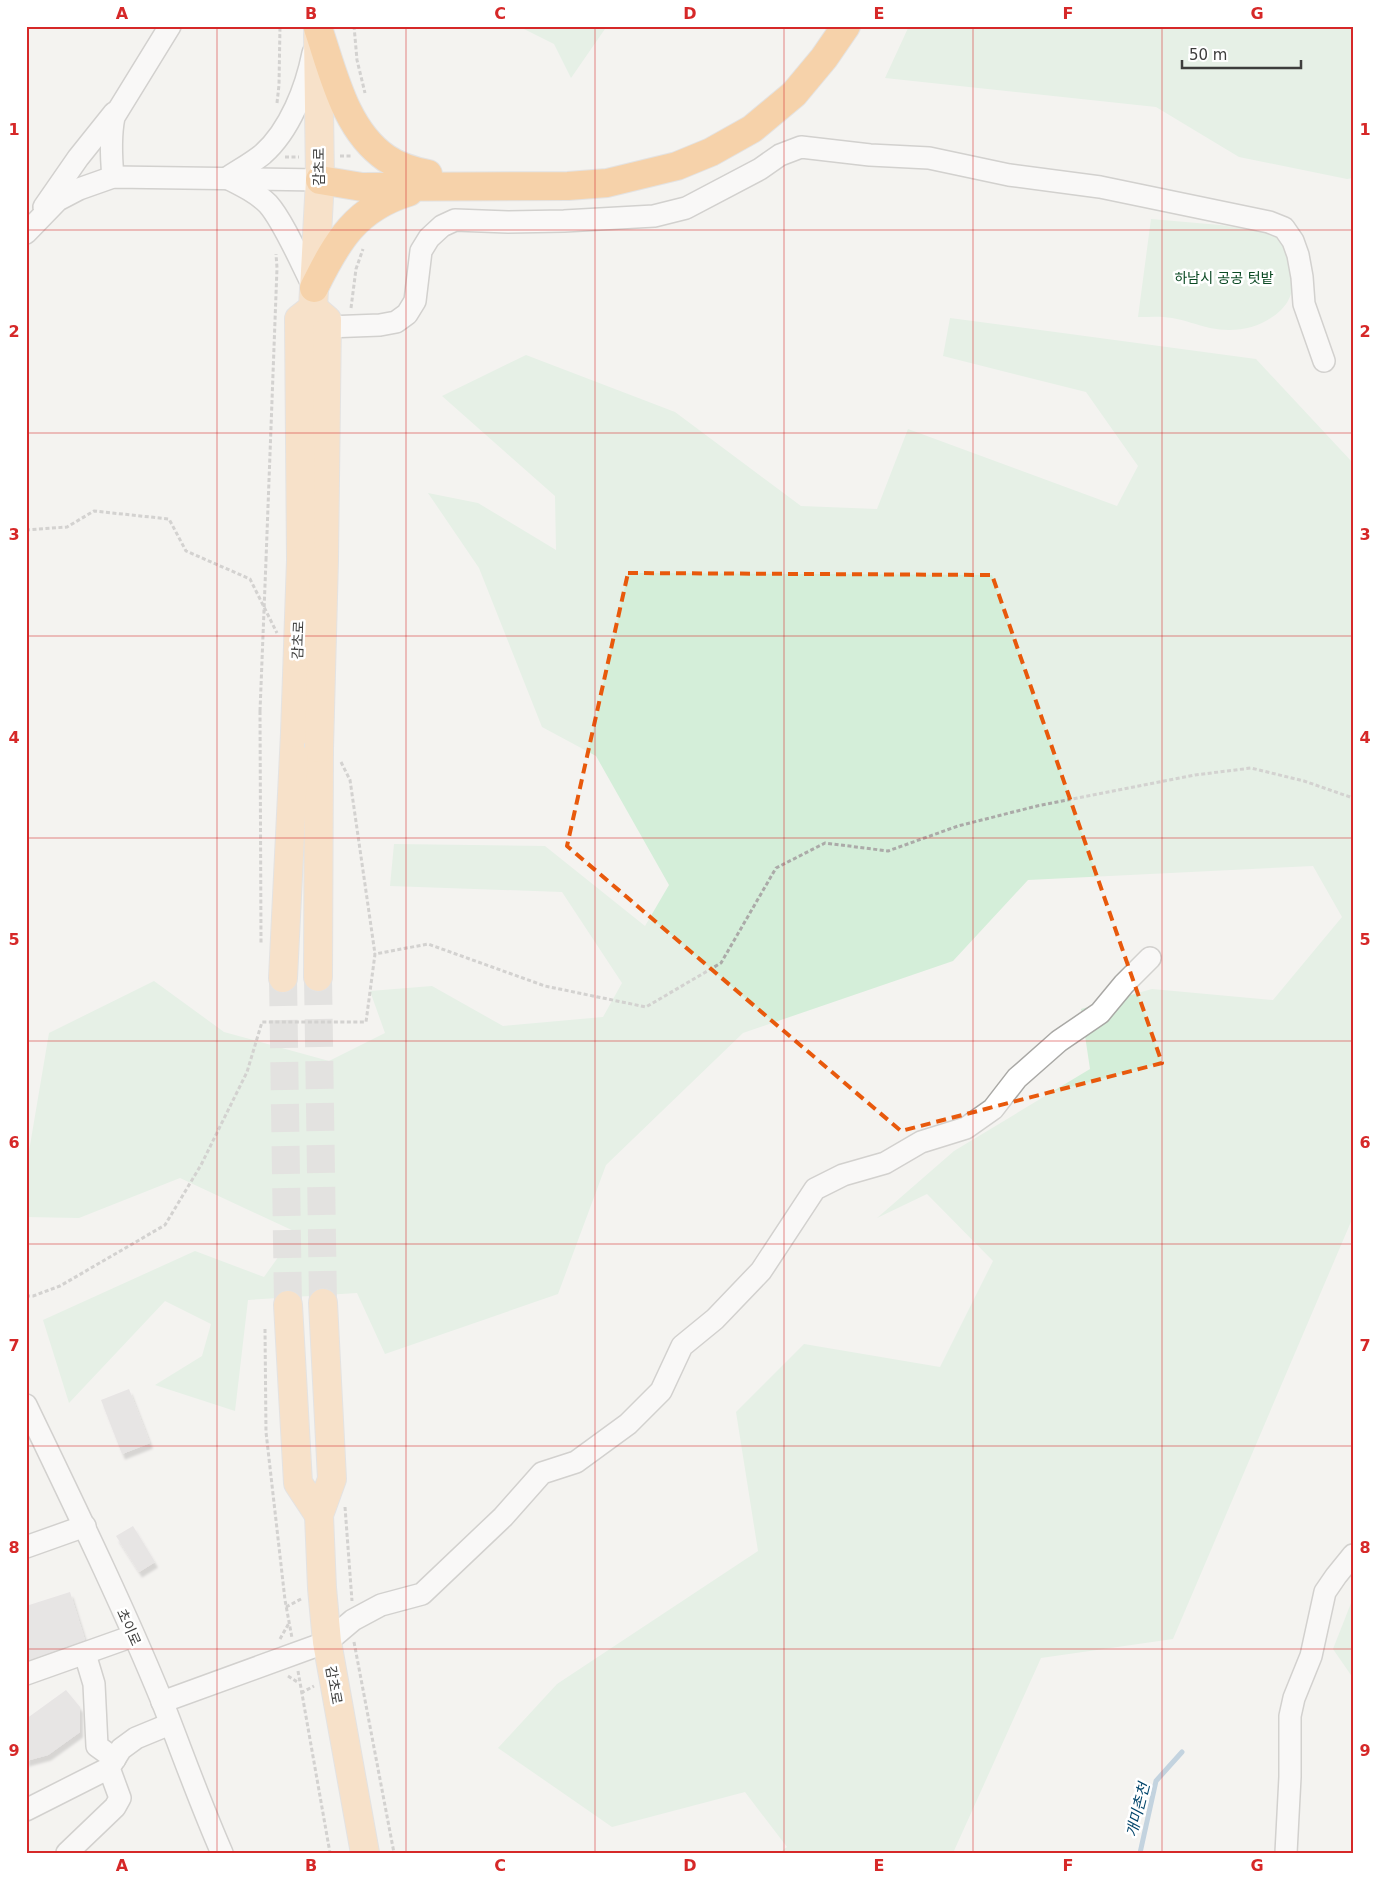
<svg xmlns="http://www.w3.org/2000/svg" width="1379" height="1879" viewBox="0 0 1379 1879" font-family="'DejaVu Sans','Noto Sans KR',sans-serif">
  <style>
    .green { fill: #d4eed9 }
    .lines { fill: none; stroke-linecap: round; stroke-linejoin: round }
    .stream { stroke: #88adca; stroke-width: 5 }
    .building { fill: #d8d4d6; filter: url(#shadow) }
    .major-tunnel { stroke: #cfcfcc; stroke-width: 28; stroke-dasharray: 28 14; stroke-linecap: butt }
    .minor-casing { stroke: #a9a8a5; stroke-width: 24 }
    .major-casing { stroke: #d0d0d0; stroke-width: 30 }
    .highway-casing { stroke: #d0d0d0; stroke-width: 30 }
    .path { stroke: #abaaa8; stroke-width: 3; stroke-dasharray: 4 2.5; stroke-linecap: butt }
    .minor { stroke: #fff; stroke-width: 21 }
    .major { stroke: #fbcd99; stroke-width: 28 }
    .highway { stroke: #f8ac55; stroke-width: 28 }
    .major-bridge-casing { stroke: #d0d0d0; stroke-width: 30; stroke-linecap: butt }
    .path-bridge { stroke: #abaaa8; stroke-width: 3; stroke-dasharray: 4 2.5; stroke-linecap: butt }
    .major-bridge { stroke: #fbcd99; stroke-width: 28 }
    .marked { fill: none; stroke: #e8590c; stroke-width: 4; stroke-dasharray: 10 6; stroke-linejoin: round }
    .grid { fill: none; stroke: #d62828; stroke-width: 1; stroke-opacity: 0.55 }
    .labels { text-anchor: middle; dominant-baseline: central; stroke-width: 5; stroke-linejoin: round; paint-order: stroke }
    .street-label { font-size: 14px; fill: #3d3d3c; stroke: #fff }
    .park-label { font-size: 14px; fill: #0b4a24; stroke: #fff }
    .water-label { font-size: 15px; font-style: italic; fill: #00446a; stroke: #fff }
    .neatline { fill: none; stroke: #d62828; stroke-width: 2 }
    .grid-label { font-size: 16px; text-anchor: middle; font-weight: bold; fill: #d62828 }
  </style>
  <defs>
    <filter id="shadow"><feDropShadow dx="3" dy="5.5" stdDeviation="1" flood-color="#0004"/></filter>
  </defs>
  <rect width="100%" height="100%" fill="#f4f3f0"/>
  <!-- green -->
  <g class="green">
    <polygon points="518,26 607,26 571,78 554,44"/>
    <polygon points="909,26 1353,26 1353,178 1347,179 1239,157 1156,107 885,78"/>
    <path d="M1151 219 1220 225 1270 233C1287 242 1288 258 1291 275 1294 289 1291 300 1281 310 1261 329 1235 333 1210 328 1197 325 1185 320 1172 318 1161 316 1149 317 1138 317Z"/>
    <polygon points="950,318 1256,359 1353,463 1353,1217 1173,1639 1041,1658 953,1853 779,1853 787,1847 745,1792 612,1827 498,1748 557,1684 758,1551 736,1412 804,1344 940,1367 993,1261 927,1194 877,1218 954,1151 1090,1069 1081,1009 1152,989 1273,1000 1342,917 1313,866 1028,880 953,961 743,1033 606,1165 558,1294 385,1354 357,1293 248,1300 235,1411 155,1385 202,1356 211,1324 165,1301 69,1403 43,1320 195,1251 264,1277 296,1232 180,1178 79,1218 26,1217 26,1169 49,1033 154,981 224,1032 329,1061 385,1033 370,991 432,986 503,1026 603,1017 622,983 562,892 390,886 394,844 545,846 645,926 669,885 596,756 542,727 479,568 428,493 478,503 556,550 555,496 442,396 526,355 675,412 801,506 877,509 908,429 1117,506 1138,466 1086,392 943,356"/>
    <polygon points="1353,1598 1353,1678 1333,1649"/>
  </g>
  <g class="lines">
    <!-- stream -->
    <polyline class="stream" points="1140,1853 1156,1781 1182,1752"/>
  </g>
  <!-- building -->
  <g class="building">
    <polygon points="129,1389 150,1443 122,1454 101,1400"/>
    <polygon points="133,1526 155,1562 139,1572 116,1536"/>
    <polygon points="70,1592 85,1640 26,1661 26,1606"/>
    <polygon points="66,1690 80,1707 80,1732 48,1755 26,1761 26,1719"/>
  </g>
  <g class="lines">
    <!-- major-tunnel -->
    <g class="major-tunnel">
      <polyline points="318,977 323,1303"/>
      <polyline points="283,978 288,1305"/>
    </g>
    <!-- minor casing -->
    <g class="minor-casing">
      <g id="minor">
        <path d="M113 177C111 156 110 137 114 117L170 26"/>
        <path d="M227 178C239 170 252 163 263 154 290 130 306 88 313 53"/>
        <path d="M229 179C243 186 257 193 268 204 284 222 302 265 314 288"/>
        <polyline points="44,207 78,158 114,113"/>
        <polyline points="26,233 58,200 79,189 113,177 320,180"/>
        <polyline points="327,327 380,325 396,322 407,314 415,301 421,251 429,238 442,226 455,220 508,222 564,221 654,216 686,208 760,169 780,155 801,147 870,155 929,158 1009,175 1100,187 1269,222 1284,228 1293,241 1298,255 1302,277 1304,304 1324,361"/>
        <path d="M26 1405C73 1503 121 1601 162 1701 182 1752 200 1803 222 1853"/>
        <polyline points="26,1547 85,1526"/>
        <polyline points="85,1654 94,1684 97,1746 115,1759"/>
        <polyline points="26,1674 133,1636"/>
        <polyline points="162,1702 327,1642 353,1620 381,1605 422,1594 503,1517 542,1473 576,1462 628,1424 661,1391 682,1346 715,1319 761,1271 815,1189 843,1175 885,1163 921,1142 966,1128 993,1109 1017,1078 1059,1041 1100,1013 1124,984 1150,958"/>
        <polyline points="26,1810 109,1768"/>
        <polyline points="67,1853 115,1807 120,1798 109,1768 121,1749 136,1738 170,1724"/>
        <polyline points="1286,1853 1290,1777 1290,1716 1294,1698 1311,1656 1325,1592 1336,1576 1353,1555"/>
      </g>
    </g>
    <!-- major casing -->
    <g class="major-casing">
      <g id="major">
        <polyline points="313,308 327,320 324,559"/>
        <polyline points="301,560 299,319 313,308 320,180 318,35"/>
        <polyline points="318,977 319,748"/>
        <polyline points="283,978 295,733"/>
        <polyline points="323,1303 332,1479 319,1515 322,1588 327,1642 365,1853"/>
        <polyline points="288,1305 298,1483 319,1515"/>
      </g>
    </g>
    <!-- highway casing -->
    <g class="highway-casing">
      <g id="highway">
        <path d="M318 28C333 72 345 130 386 158 399 167 413 171 428 174"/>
        <polyline points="320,180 362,187 568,186 607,183 677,166 711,152 752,129 794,94 824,58 846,26"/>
        <path d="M314 288C337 241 356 208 409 192"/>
      </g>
    </g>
    <!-- path -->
    <g class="path">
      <polyline points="354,26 357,60 365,93"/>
      <polyline points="277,103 279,85 280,26"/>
      <polyline points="340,156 353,156"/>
      <polyline points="285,157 299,157"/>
      <polyline points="351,308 356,269 363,249"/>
      <polyline points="26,530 67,527 94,511 169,519 186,551 250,579 277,633"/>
      <polyline points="266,560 277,268 276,254"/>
      <polyline points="260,711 261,943"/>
      <polyline points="341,762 350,780 375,954"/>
      <polyline points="26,1296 33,1296 60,1286 165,1225 201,1165 247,1072 262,1022 366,1022 375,954 428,944 545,986 646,1007 721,963 776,868 825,843 888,851 958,826 1037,806 1195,775 1251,768 1304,781 1353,798"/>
      <polyline points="265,1329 266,1432 285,1600 292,1638"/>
      <polyline points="345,1507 352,1601"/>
      <polyline points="286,1607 303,1598"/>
      <polyline points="280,1639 289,1623"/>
      <polyline points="354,1642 394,1853"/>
      <polyline points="298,1671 330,1853"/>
      <polyline points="288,1676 299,1683"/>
      <polyline points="301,1693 314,1686"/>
    </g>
    <!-- minor -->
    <use href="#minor" class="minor"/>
    <!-- major -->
    <use href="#major" class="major"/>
    <!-- highway -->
    <use href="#highway" class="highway"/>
    <!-- major-bridge casing -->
    <g class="major-bridge-casing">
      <g id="major-bridge">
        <polyline points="295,733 301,560"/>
        <polyline points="319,748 324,559"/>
      </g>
    </g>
    <!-- path-bridge -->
    <polyline class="path-bridge" points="260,711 266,560"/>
    <!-- major-bridge -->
    <use href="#major-bridge" class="major-bridge"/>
  </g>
  <!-- marked area -->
  <path d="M0 0H1379V1879H0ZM628 573 992 575 1162 1063 901 1131 567 846Z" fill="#f4f3f0" fill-opacity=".55" fill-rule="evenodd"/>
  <path class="marked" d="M628 573 992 575 1162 1063 901 1131 567 846Z"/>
  <!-- grid -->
  <path class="grid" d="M217 26V1853M406 26V1853M595 26V1853M784 26V1853M973 26V1853M1162 26V1853M26 230H1353M26 433H1353M26 636H1353M26 838H1353M26 1041H1353M26 1244H1353M26 1446H1353M26 1649H1353"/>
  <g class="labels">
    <!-- street labels -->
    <g class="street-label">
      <text transform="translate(319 167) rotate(-90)">감초로</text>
      <text transform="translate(298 640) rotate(-88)">감초로</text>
      <text transform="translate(129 1627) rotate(66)">초이로</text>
      <text transform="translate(334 1685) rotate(80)">감초로</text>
    </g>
    <!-- park labels -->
    <g class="park-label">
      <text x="1224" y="278">하남시 공공 텃밭</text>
    </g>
    <!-- water labels -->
    <g class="water-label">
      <text transform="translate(1138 1810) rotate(-76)">개미촌천</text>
    </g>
  </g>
  <!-- border -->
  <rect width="1379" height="1879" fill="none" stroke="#ffffff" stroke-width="55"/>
  <!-- scale -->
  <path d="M1182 60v8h119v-8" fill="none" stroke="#3d3d3c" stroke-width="2.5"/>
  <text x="1189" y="60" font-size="15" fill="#3d3d3c" stroke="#ffffff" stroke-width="4" paint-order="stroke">50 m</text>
  <rect x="28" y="28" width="1324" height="1824" class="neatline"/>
  <g class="grid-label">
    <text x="122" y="19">A</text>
    <text x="311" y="19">B</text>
    <text x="500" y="19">C</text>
    <text x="690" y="19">D</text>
    <text x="879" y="19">E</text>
    <text x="1068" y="19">F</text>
    <text x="1257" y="19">G</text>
    <text x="14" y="135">1</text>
    <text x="1365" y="135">1</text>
    <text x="14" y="337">2</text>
    <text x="1365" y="337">2</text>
    <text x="14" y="540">3</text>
    <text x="1365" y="540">3</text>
    <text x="14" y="743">4</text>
    <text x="1365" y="743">4</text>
    <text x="14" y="945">5</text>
    <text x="1365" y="945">5</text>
    <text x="14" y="1148">6</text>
    <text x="1365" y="1148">6</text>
    <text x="14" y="1351">7</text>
    <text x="1365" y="1351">7</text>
    <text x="14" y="1553">8</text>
    <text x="1365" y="1553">8</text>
    <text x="14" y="1756">9</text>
    <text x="1365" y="1756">9</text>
    <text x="122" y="1871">A</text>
    <text x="311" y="1871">B</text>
    <text x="500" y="1871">C</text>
    <text x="690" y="1871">D</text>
    <text x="879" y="1871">E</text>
    <text x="1068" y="1871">F</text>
    <text x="1257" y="1871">G</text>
  </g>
</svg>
